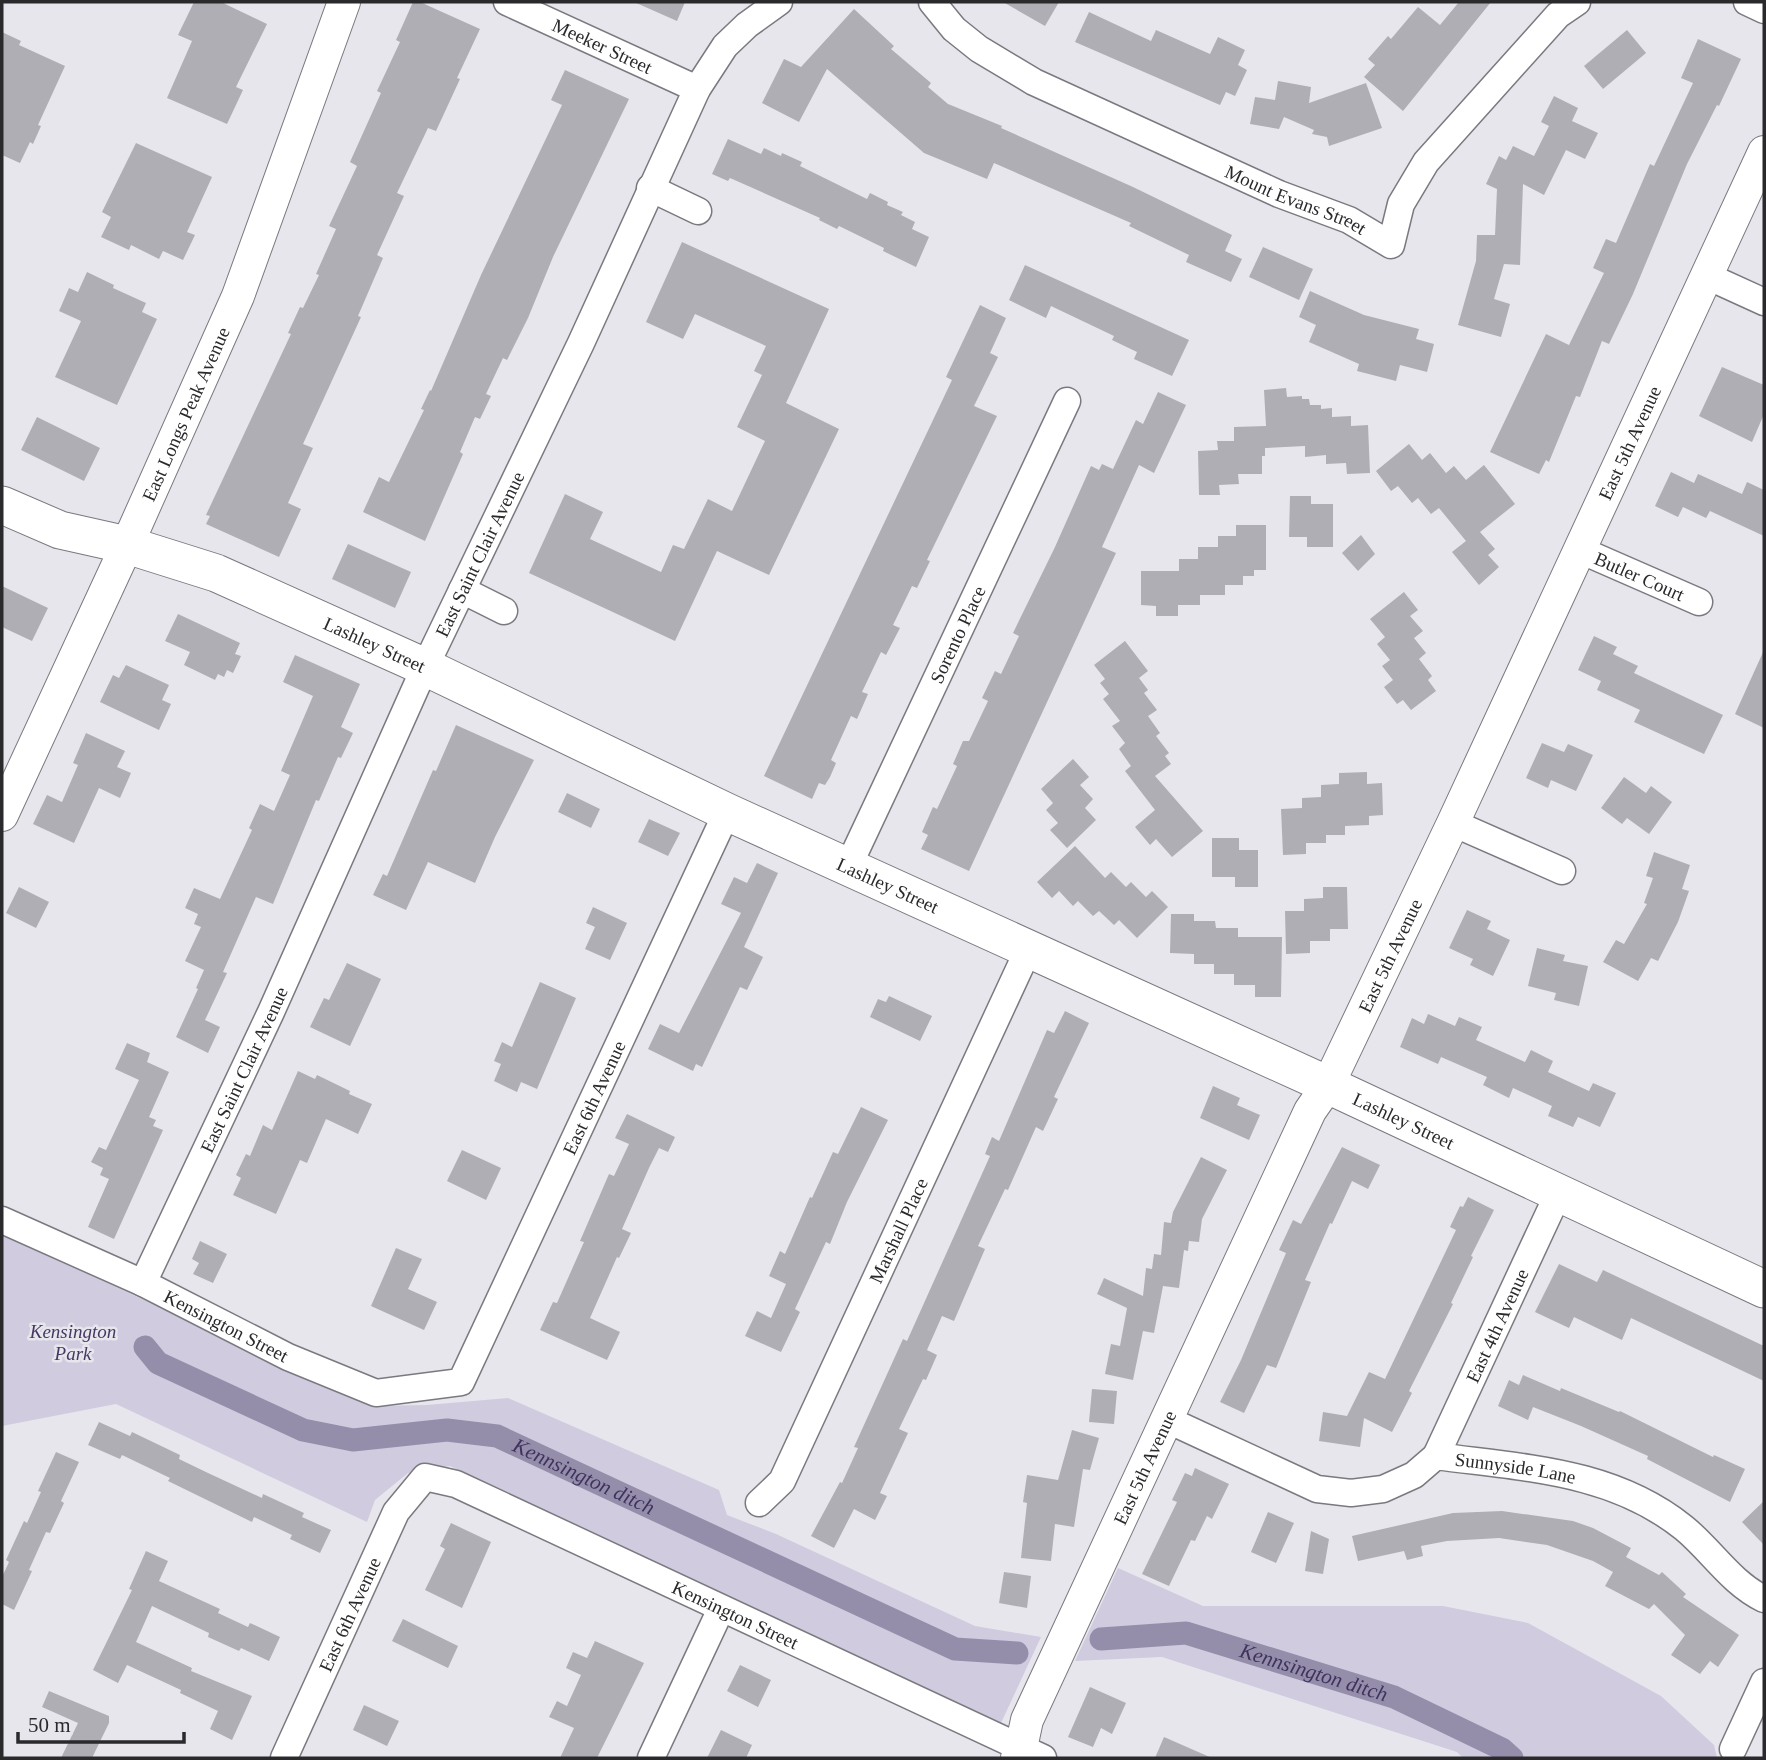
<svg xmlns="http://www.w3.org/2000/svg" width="1766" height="1760" viewBox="0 0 1766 1760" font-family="'Times New Roman',serif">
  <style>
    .green { fill: #d0cbdf }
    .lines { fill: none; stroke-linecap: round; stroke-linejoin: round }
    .canal { stroke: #958eab; stroke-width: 23 }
    .building { fill: #afaeb5 }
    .minor-casing { stroke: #7a797f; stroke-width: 29 }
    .tertiary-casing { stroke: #7a797f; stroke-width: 34 }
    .secondary-casing { stroke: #7a797f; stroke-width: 39 }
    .minor { stroke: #fff; stroke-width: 26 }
    .tertiary { stroke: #fff; stroke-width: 32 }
    .secondary { stroke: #fff; stroke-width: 37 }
    .labels { text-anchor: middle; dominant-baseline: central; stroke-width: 5; stroke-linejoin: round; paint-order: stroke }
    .street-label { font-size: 19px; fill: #2a292c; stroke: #e8e6ed }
    .park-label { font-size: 19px; font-style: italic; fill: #453964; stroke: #e8e6ed }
    .water-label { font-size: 21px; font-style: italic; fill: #3f335e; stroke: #e8e6ed }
  </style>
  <rect width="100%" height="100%" fill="#e8e6ed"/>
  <!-- green -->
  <g class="green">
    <polygon points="2,1234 372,1406 427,1405 508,1398 719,1490 727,1515 776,1534 975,1626 1041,1637 1001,1723 450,1466 408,1473 375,1500 367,1522 116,1404 2,1426"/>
    <polygon points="1118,1568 1203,1606 1443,1606 1528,1623 1661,1696 1714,1745 1717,1758 1463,1758 1457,1752 1162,1657 1075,1661"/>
  </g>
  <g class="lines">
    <!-- canal -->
    <g class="canal">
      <path id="s1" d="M145 1347 158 1363 303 1430 353 1440 447 1430 497 1436 955 1649 1017 1653"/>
      <path id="s2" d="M1101 1639 1186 1633 1394 1697 1502 1749 1512 1758"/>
    </g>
  </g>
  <!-- building -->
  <g class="building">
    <polygon points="194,2 221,2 267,24 236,87 243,90 227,124 167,98 192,41 178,35"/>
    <polygon points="413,2 420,2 480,29 457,78 460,79 436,131 428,128 397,193 404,196 377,255 383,258 358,316 361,317 303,444 313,448 288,503 301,509 279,557 206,524 210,516 206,515 291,334 288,333 300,307 303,308 319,275 316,274 336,229 329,226 357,166 350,162 381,93 377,91 400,42 396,40"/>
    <polygon points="634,2 685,2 677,21"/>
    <polygon points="1003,2 1059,2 1045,26"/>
    <polygon points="1459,2 1491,2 1403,111 1364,77 1375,65 1368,59 1388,36 1391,39 1418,7 1440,25"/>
    <polygon points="854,9 894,46 891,49 931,83 928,87 948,104 1002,126 1001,128 1133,187 1232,235 1225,251 1242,259 1231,282 1186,262 1189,255 1129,226 1131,223 994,163 987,179 924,153 827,69 799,122 762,103 784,59 801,67"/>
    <polygon points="1089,12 1151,41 1156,30 1210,54 1218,37 1245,50 1238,65 1247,70 1235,96 1226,92 1220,105 1075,42"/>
    <polygon points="1627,30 1646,53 1603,89 1584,66"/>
    <polygon points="2,32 21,41 19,45 65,66 38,125 41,126 33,144 30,142 20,163 2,155"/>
    <polygon points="1698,39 1741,59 1719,106 1717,105 1687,164 1633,294 1609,344 1602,341 1580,397 1576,396 1549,462 1546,460 1539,474 1490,452 1546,334 1569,345 1604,273 1593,268 1606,239 1616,243 1650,164 1654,166 1693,83 1681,78"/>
    <polygon points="565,70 629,99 553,257 528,318 507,360 503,358 486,394 491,396 480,419 475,417 460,452 463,454 425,541 363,512 379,477 389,482 424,410 421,409 430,390 431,391 481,275 562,105 551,100"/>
    <polygon points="1278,81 1311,87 1309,103 1366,83 1382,128 1329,146 1327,137 1312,134 1314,130 1284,117 1279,129 1250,124 1255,97 1275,100"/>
    <polygon points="1554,96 1578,108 1572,121 1598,133 1585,159 1566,150 1544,195 1523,184 1520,265 1504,264 1494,299 1510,304 1501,337 1458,325 1476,261 1477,235 1495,235 1497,189 1486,184 1499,156 1506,160 1513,146 1534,156 1549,126 1541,122"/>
    <polygon points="728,139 761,154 764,148 781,156 782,153 802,162 800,166 867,199 870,193 888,202 887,205 903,212 901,215 915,222 912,229 929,237 916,267 883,251 884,248 839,226 837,229 819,220 820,218 730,178 728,181 712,174"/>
    <polygon points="136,143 212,177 187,232 195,235 183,260 163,251 159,259 131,245 129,250 101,237 111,217 102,212"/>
    <polygon points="682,242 829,309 786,403 839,429 769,575 717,551 675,641 529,573 565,494 603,512 590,539 661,572 673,545 684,549 708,499 732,511 765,441 737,427 762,375 754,371 766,346 695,314 683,339 646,322"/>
    <polygon points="1263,247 1313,269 1299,300 1249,277"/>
    <polygon points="1025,265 1189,340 1172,376 1134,359 1137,352 1112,340 1114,336 1051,306 1046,318 1009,300"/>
    <polygon points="87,272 114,285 113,288 146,303 142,312 157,319 117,405 55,377 81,321 59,311 69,288 78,292"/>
    <polygon points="1310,291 1364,315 1419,329 1416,339 1434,344 1427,372 1400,365 1396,381 1357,371 1359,364 1309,342 1316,325 1299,317"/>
    <polygon points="980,305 1006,318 990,353 998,357 974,406 997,416 927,560 930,561 917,588 912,586 893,625 900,628 886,655 881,652 862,692 868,694 857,719 851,716 831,760 836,763 830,777 825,785 819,783 812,799 764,776 952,380 946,377"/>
    <polygon points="1722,367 1764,385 1764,414 1752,442 1699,416"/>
    <polygon points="1286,388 1287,397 1302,396 1302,399 1309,399 1310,405 1321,405 1321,409 1332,408 1332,417 1351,416 1351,426 1368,425 1370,473 1347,474 1346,463 1326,464 1326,455 1305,457 1305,446 1265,448 1265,456 1262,456 1262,474 1238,474 1239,484 1219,485 1220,495 1199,495 1198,451 1218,450 1217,441 1234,441 1234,427 1266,426 1264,390"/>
    <polygon points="1158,392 1186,405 1154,473 1139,465 1102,547 1116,553 969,871 921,849 928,835 922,832 933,807 937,809 957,766 953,764 963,741 969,741 988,701 982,698 995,671 1001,674 1019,636 1013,633 1055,547 1091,466 1099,470 1102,464 1113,469 1136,420 1143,424"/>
    <polygon points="37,417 100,448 84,481 21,450"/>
    <polygon points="1409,444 1422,460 1430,453 1446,473 1454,466 1466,480 1484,465 1515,504 1480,532 1495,549 1488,555 1499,567 1479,585 1452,552 1466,541 1439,508 1431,514 1418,498 1412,503 1398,486 1391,491 1376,471"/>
    <polygon points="1671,472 1694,483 1698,474 1742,494 1747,482 1764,490 1764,536 1710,511 1706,518 1683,507 1678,517 1655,506"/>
    <polygon points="1290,496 1311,496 1311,504 1333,504 1333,547 1307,547 1307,537 1289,537"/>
    <polygon points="1236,525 1266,525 1266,570 1254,570 1254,576 1243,576 1243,585 1225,585 1225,595 1200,595 1200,605 1178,605 1178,616 1156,616 1156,606 1141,605 1141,571 1179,571 1179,559 1198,559 1198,547 1218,547 1218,536 1236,536"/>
    <polygon points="1361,535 1375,554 1358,571 1342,553"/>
    <polygon points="348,544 411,572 395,608 332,579"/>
    <polygon points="2,586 48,608 32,641 2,627"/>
    <polygon points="1404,592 1418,610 1410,616 1423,631 1414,638 1426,653 1419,659 1432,676 1428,680 1436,691 1411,710 1403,700 1397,704 1384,687 1393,680 1382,666 1390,660 1377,644 1385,637 1370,619"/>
    <polygon points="178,614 240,643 235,654 241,656 233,673 227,670 224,677 218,674 215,680 184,665 190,652 165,641"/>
    <polygon points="1594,636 1617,647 1613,654 1638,666 1634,673 1723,715 1704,754 1634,722 1640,710 1597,690 1601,681 1578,670"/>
    <polygon points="1125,641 1148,671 1139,678 1148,690 1144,693 1157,710 1148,716 1160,733 1156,736 1169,753 1165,756 1171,764 1155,776 1203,831 1172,857 1156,839 1150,845 1135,827 1155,810 1125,771 1131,766 1119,749 1125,743 1112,726 1120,721 1103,699 1109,694 1100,683 1105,679 1094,665"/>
    <polygon points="1764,650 1764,728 1735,714"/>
    <polygon points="295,655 360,684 341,727 353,733 341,758 338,757 319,801 316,800 273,904 256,897 223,972 227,973 205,1020 220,1027 208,1053 176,1037 198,989 196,988 204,970 185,961 201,927 194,924 198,914 185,908 194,888 220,899 252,830 249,828 260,804 274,811 290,775 281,771 313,696 283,682"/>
    <polygon points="126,665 169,685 162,700 171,704 159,730 100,702 113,675 119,678"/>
    <polygon points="456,725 534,760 495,837 475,883 428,862 406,910 373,895 383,874 387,876 433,770 436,771"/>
    <polygon points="86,733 125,751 117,767 131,773 120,798 99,788 74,843 33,824 47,795 62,802 78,765 73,763"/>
    <polygon points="1542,743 1564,752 1568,744 1593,755 1576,791 1551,780 1548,788 1526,778"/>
    <polygon points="1073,759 1089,777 1080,785 1093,799 1085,808 1096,820 1067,848 1050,830 1058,823 1046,810 1053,803 1041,789"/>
    <polygon points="1367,772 1367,784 1382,783 1383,815 1369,816 1369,825 1345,826 1345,835 1326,835 1326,843 1306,843 1306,854 1283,855 1281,809 1302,808 1302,798 1321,797 1321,785 1339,784 1339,773"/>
    <polygon points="1624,777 1646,793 1651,786 1672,802 1649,834 1627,818 1622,824 1601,808"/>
    <polygon points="567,793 600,809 591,828 558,812"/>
    <polygon points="649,819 680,833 668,856 638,842"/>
    <polygon points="1212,838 1239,838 1239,850 1258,850 1258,887 1235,887 1235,877 1212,877"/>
    <polygon points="1075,846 1105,878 1111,872 1126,887 1131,882 1146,897 1152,891 1168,907 1137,938 1119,920 1114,925 1099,911 1093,916 1078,901 1073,906 1059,891 1052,898 1037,882"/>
    <polygon points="1654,852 1690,865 1682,889 1689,891 1678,922 1658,961 1651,958 1638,981 1603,962 1616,940 1624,944 1647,904 1644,903 1653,878 1646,876"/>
    <polygon points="757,863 778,873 744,947 763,957 747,990 740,987 702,1067 696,1064 693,1071 648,1049 660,1024 679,1033 741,913 721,904 734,877 747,883"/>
    <polygon points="19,887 49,902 36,928 6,913"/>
    <polygon points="1323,887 1347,887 1348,929 1330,929 1330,941 1310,941 1310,953 1286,954 1285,911 1304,911 1304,899 1323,898"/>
    <polygon points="593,907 627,923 610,960 585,949 595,927 586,923"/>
    <polygon points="1467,910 1491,921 1487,929 1510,940 1493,976 1470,965 1473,959 1449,948"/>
    <polygon points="1171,914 1194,914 1194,921 1215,921 1216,928 1238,928 1238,937 1282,937 1281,997 1255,997 1255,985 1234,985 1234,974 1214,974 1214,964 1194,964 1194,954 1170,953"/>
    <polygon points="1537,948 1565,955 1563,961 1588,966 1579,1006 1554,1000 1556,993 1528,986"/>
    <polygon points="347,963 381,979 350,1046 310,1027 324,998 329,1000"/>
    <polygon points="540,982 576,998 537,1089 521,1082 517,1092 494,1081 501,1064 494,1061 502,1042 512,1047"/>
    <polygon points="889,996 932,1016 920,1041 870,1017 878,999 886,1002"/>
    <polygon points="1065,1011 1089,1023 1054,1097 1058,1099 1043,1131 1036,1127 1008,1190 1005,1189 978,1246 985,1249 954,1321 942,1316 927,1350 937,1355 926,1380 923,1379 899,1429 908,1433 880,1493 887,1496 875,1520 854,1509 834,1548 811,1536 840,1482 842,1483 858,1448 854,1447 903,1339 907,1341 990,1156 985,1154 992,1137 999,1141 1047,1030 1054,1033"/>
    <polygon points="1428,1014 1455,1026 1459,1017 1482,1027 1476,1040 1525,1062 1531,1050 1553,1061 1548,1072 1589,1091 1593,1083 1616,1093 1600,1127 1578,1117 1573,1127 1548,1116 1552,1106 1513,1088 1509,1098 1483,1085 1487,1077 1441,1057 1438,1064 1400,1047 1412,1018 1424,1024"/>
    <polygon points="127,1043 150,1053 147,1062 169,1072 149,1117 156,1120 153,1126 163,1130 114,1239 88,1227 109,1179 100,1175 103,1168 91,1162 99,1147 106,1150 139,1080 115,1069"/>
    <polygon points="298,1071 315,1079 317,1075 350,1091 349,1094 372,1104 358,1134 326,1119 307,1163 300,1160 276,1214 233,1195 241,1178 236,1175 246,1154 250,1156 263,1125 272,1130"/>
    <polygon points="1213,1086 1240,1098 1237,1105 1260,1115 1249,1140 1200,1118"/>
    <polygon points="861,1107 888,1120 847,1202 830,1244 826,1242 795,1309 800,1312 781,1352 745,1336 757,1311 771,1318 786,1284 769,1276 780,1251 785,1254 810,1197 812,1198 833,1152 838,1154"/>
    <polygon points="627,1114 675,1137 668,1152 659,1148 649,1168 622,1229 631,1233 619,1258 617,1257 590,1318 620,1332 607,1360 540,1330 553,1302 557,1303 584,1242 580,1241 609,1174 614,1176 629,1144 615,1138"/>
    <polygon points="1342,1147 1380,1165 1368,1189 1352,1181 1332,1224 1330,1223 1305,1280 1311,1282 1276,1368 1267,1365 1244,1413 1220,1402 1241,1360 1286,1253 1279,1250 1293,1220 1301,1224"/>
    <polygon points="462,1150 501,1168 486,1200 447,1181"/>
    <polygon points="1201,1157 1227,1170 1202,1219 1199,1242 1189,1241 1188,1251 1184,1250 1179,1288 1163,1286 1154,1333 1143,1331 1133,1380 1105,1374 1111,1344 1120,1346 1127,1308 1097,1294 1104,1278 1143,1296 1146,1268 1152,1269 1154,1254 1161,1255 1164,1222 1171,1223 1173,1212"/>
    <polygon points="1468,1197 1494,1210 1471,1256 1473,1257 1451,1303 1453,1304 1409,1391 1412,1393 1392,1432 1364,1418 1360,1447 1319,1441 1323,1412 1347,1416 1369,1372 1385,1379 1456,1230 1450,1227 1460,1206 1463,1207"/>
    <polygon points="200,1241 227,1254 213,1283 193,1274 199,1263 192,1259"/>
    <polygon points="396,1248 422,1259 408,1289 437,1302 424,1330 371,1306"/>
    <polygon points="1559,1264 1597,1282 1603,1270 1764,1346 1764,1381 1631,1318 1622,1340 1574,1317 1569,1328 1535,1312"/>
    <polygon points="1523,1375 1560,1391 1561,1388 1619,1412 1620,1411 1713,1457 1714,1455 1745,1469 1730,1502 1647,1459 1648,1456 1581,1426 1533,1407 1528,1420 1498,1406 1509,1380 1519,1385"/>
    <polygon points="1092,1389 1117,1391 1114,1424 1089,1422"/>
    <polygon points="99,1422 130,1436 132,1432 180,1455 179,1459 208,1473 262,1498 263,1494 304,1513 302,1517 331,1530 320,1553 290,1539 292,1535 254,1517 252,1522 168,1481 170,1478 122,1455 120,1459 88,1445"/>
    <polygon points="1072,1430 1099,1438 1090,1470 1083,1469 1074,1527 1055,1524 1051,1561 1021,1558 1027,1503 1023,1502 1027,1475 1058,1480"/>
    <polygon points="56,1452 79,1462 61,1501 64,1503 50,1533 46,1532 29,1570 32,1571 14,1610 2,1604 2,1577 9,1562 6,1560 24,1521 27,1523 41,1492 38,1491"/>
    <polygon points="1195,1468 1229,1484 1212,1519 1207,1516 1195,1541 1191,1540 1169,1586 1142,1574 1177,1502 1172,1500 1185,1473 1192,1476"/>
    <polygon points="1764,1501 1764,1545 1742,1522"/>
    <polygon points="1502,1511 1573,1521 1593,1528 1631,1548 1626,1557 1659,1575 1662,1572 1686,1594 1683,1597 1739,1635 1718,1667 1710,1661 1700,1674 1671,1655 1685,1635 1654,1604 1649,1609 1605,1586 1613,1572 1593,1561 1547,1545 1499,1538 1447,1541 1421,1546 1423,1556 1407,1560 1404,1551 1358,1561 1352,1536 1453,1513"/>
    <polygon points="1268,1512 1294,1523 1276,1563 1251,1552"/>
    <polygon points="451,1523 491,1542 462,1608 425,1590 445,1549 440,1546"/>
    <polygon points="1311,1531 1329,1539 1323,1574 1305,1571"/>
    <polygon points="146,1551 168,1561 159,1581 220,1609 218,1613 248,1627 250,1623 280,1637 269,1661 241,1648 239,1651 208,1637 209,1633 152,1606 136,1642 192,1668 191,1671 252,1696 232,1740 210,1729 218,1711 180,1693 181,1690 127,1665 118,1683 93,1670 132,1590 129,1589"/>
    <polygon points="1004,1572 1031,1576 1027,1608 999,1603"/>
    <polygon points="403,1619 458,1646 448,1668 392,1641"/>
    <polygon points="595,1641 644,1663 597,1758 560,1758 574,1728 549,1717 557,1701 567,1706 581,1675 566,1668 573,1652 587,1658"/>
    <polygon points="740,1665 771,1680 758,1707 727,1691"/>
    <polygon points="1090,1687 1126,1703 1112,1734 1101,1728 1093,1747 1068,1737"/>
    <polygon points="49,1691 109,1716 109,1723 92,1758 61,1758 78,1723 42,1707"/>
    <polygon points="364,1705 399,1721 387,1746 353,1730"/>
    <polygon points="721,1730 752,1745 746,1758 707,1758"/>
    <polygon points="1164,1737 1212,1758 1155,1758"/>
  </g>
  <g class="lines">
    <!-- minor casing -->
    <g class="minor-casing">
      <g id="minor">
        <path id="s3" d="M507 2 697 89"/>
        <path id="s4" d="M932 2 954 29 979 49 1034 82 1279 194 1349 220 1391 245 1401 204 1426 162 1558 15 1577 2"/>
        <polyline points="1747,2 1764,10"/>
        <polyline points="650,188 698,211"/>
        <polyline points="1707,276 1764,302"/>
        <path id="s5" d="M1580 550 1699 602"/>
        <polyline points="462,590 504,611"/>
        <polyline points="1453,823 1562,871"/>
        <path id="s6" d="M848 867 1067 401"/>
        <path id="s7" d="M2 1220 143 1283 288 1357 376 1393 461 1382 727 812"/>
        <path id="s8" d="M143 1283 271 1012 425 667 581 343 697 89 725 46 747 25 779 2"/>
        <path id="s9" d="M1168 1420 1317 1489 1351 1493 1383 1489 1414 1475 1436 1456C1523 1468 1612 1470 1684 1528 1712 1551 1731 1583 1764 1599"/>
        <path id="s10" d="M1436 1456 1558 1194"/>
        <path id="s11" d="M759 1503 782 1481 1028 950"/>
        <polyline points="1733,1749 1764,1682"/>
        <path id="s12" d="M284 1758 396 1512 425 1477 456 1484 1043 1758"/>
        <polyline points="651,1758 721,1609"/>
      </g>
    </g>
    <!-- tertiary casing -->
    <g class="tertiary-casing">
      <g id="tertiary">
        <path id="s13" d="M2 815 127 545 238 296 344 2"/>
        <path id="s14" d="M1017 1758 1021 1748 1027 1720 1310 1111 1328 1085 1453 823 1764 152"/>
      </g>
    </g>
    <!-- secondary casing -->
    <g class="secondary-casing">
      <g id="secondary">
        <path id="s15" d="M2 505 60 530 127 545 216 573 425 667 727 812 1328 1085 1764 1289"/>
      </g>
    </g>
    <!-- minor -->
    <use href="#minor" class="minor"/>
    <!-- tertiary -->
    <use href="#tertiary" class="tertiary"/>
    <!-- secondary -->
    <use href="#secondary" class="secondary"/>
  </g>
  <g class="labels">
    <!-- street labels -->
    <g class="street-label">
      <text stroke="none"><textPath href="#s3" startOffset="105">Meeker Street</textPath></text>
      <text stroke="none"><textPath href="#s4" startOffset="418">Mount Evans Street</textPath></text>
      <text stroke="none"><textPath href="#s13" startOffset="441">East Longs Peak Avenue</textPath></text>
      <text stroke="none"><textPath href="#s14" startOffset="1452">East 5th Avenue</textPath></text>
      <text stroke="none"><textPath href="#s8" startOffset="803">East Saint Clair Avenue</textPath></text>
      <text stroke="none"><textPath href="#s5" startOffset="65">Butler Court</textPath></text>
      <text stroke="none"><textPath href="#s6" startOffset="257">Sorento Place</textPath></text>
      <text stroke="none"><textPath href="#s15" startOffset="399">Lashley Street</textPath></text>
      <text stroke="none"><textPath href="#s15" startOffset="966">Lashley Street</textPath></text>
      <text stroke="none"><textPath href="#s14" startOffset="886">East 5th Avenue</textPath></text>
      <text stroke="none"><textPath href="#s8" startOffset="236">East Saint Clair Avenue</textPath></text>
      <text stroke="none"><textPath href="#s7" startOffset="812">East 6th Avenue</textPath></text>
      <text stroke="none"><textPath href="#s15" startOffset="1533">Lashley Street</textPath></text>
      <text stroke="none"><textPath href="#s11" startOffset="308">Marshall Place</textPath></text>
      <text stroke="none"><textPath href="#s10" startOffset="144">East 4th Avenue</textPath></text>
      <text stroke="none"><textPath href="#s7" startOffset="248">Kensington Street</textPath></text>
      <text stroke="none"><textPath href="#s14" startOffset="318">East 5th Avenue</textPath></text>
      <text stroke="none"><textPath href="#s9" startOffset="374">Sunnyside Lane</textPath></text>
      <text stroke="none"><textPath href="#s12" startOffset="158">East 6th Avenue</textPath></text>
      <text stroke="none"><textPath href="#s12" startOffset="656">Kensington Street</textPath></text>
    </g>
    <!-- park labels -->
    <g class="park-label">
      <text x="73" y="1331">Kensington<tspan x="73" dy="22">Park</tspan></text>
    </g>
    <!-- water labels -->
    <g class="water-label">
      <text stroke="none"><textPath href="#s1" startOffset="472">Kennsington ditch</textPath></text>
      <text stroke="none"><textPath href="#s2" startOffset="219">Kennsington ditch</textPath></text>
    </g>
  </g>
  <!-- border -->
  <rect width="1766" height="1760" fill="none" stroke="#2a292c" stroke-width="7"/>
  <!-- scale -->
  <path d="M18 1732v10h166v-10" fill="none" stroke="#2a292c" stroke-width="3.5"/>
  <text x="28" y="1732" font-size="21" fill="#2a292c" stroke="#e8e6ed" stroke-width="5" paint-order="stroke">50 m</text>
</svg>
